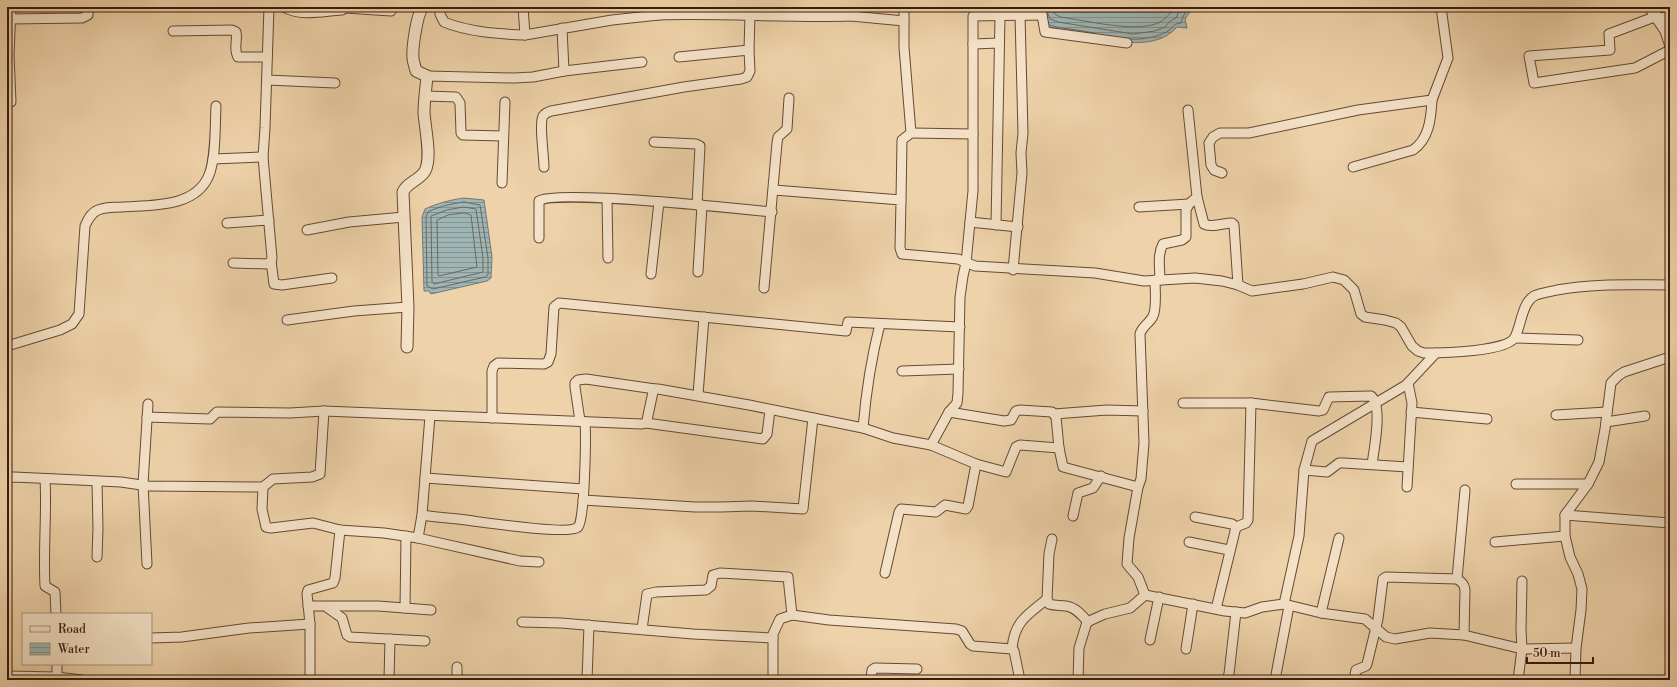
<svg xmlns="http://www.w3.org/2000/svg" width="1677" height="687" viewBox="0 0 1677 687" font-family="'Libre Bodoni',serif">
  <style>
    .water { fill: url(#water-rules); stroke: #767771 }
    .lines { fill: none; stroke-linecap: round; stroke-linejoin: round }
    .shore { stroke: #6c6861; stroke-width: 1 }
    .minor-casing { stroke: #664936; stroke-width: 11 }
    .tertiary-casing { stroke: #664936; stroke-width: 13 }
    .minor { stroke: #f4e2c7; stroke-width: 9 }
    .tertiary { stroke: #f4e2c7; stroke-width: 11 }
  </style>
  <defs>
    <pattern id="water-rules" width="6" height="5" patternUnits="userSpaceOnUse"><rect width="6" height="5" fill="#9eb5b3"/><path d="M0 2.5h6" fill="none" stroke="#829290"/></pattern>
  </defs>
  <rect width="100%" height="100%" fill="#eed2a9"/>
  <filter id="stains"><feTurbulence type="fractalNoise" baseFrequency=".005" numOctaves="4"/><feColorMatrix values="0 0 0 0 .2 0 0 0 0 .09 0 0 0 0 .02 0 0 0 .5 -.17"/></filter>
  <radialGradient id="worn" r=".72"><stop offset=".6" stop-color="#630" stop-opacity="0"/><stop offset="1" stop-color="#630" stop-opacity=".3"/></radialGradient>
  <!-- water -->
  <g class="water">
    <path d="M1037 7H1190V12L1185 19 1187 28 1177 27C1156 51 1119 41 1092 37 1075 34 1059 32 1043 27L1037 11Z"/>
    <path d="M464 198 484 200 492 257 491 278 487 281 431 294 429 291H424L422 217 425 209C438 203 450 200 464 198Z"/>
  </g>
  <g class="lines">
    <!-- shore -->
    <g class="shore">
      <path d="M1052 7 1055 14 1060 17C1085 20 1138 34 1160 22 1166 19 1171 12 1175 7"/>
      <polyline points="1047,12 1050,19 1058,22 1133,34 1155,31 1165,27 1170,21 1176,18 1181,7"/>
      <polyline points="1049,25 1057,27 1095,33"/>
      <path d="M1130 39C1141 40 1159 37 1168 31 1175 26 1173 24 1181 23 1182 17 1186 13 1187 7"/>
      <path d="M464 202 480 205 488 258V275L485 277 433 289 427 286 426 217 428 212C440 206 451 204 464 202Z"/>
      <polygon points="464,207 476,209 483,258 483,272 434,284 432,282 431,216 447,210"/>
      <polygon points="465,213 471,215 477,267 439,276 438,275 437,220 448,215"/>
    </g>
    <!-- minor casing -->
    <g class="minor-casing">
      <g id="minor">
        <polyline points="11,7 9,55 11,102"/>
        <path d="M284 7C301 17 323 11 342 10L346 7"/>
        <path d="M441 7 440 14 444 22C468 32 499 34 525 35"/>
        <polyline points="523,7 525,35 612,20 659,15 659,7"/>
        <polyline points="345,8 391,11"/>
        <path d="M659 15C723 13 787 18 851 16L852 7"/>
        <polyline points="1042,15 1045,32 1127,43"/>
        <polyline points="851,16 904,21"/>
        <polyline points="1657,16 1609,34 1610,50 1529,56 1534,83 1635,68 1670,50"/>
        <polyline points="10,19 82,18 88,15 88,7"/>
        <polyline points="1659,19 1670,15"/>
        <polyline points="562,28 564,71 642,62"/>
        <path d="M173 31 232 30 236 32C238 40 233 49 238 57H267"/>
        <polyline points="973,44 999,43"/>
        <polyline points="679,57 749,50"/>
        <polyline points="427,76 514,78 533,77 564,71"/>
        <polyline points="267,80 335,83"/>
        <polyline points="425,96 456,97 460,103 461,133 463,135 503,136"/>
        <polyline points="911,133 973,134"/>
        <polyline points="654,142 696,144 700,146 697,205"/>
        <polyline points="213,159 263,157"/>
        <path d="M544 167C544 157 539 123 543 116 545 113 548 112 551 111L684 87 741 79 747 77 750 71 749 50 750 15"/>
        <path d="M1353 167 1413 150C1429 139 1431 119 1432 100"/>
        <polyline points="1222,173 1214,170 1211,165 1209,143 1213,137 1220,133 1249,133 1358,110 1432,100 1448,58 1441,7"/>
        <polyline points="502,183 505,102"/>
        <path d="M774 190 901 200 900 248 902 254 958 259 975 266 1095 273 1144 281 1195 278 1222 281 1238 285 1252 291 1303 284 1333 277 1344 280 1354 290 1361 314 1365 317 1385 320 1396 323 1401 327 1412 346 1418 351 1424 353C1441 353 1508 352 1515 337 1521 326 1522 303 1534 296 1541 293 1549 292 1557 290 1594 283 1633 285 1670 285"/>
        <path d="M1197 197 1204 224C1212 228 1223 223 1232 223L1234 225 1238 285"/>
        <polyline points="607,199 608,258"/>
        <polyline points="901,200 902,140 911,133 904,47 904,7"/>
        <polyline points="1139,207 1189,204"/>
        <polyline points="970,222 1018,227"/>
        <polyline points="227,223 269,220"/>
        <polyline points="996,225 1000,16"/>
        <polyline points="307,230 349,222 404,217"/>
        <path d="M539 238V201C553 189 742 209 772 212"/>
        <polyline points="271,261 274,284 282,285 332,278"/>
        <polyline points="233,263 268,264 271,261 272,258 263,157 265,128 269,7"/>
        <polyline points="1013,270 1022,173 1021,153 1023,133 1020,15"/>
        <polyline points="698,272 702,205"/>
        <polyline points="651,274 659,202"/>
        <path d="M1160 280C1160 268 1157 255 1163 244L1182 240 1186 237V210L1189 204 1197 197 1188 110"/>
        <polyline points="764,288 777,143 778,137 787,129 789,98"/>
        <polyline points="287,320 354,311 408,307"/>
        <polyline points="1515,338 1578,340"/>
        <path d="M7 346 60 330 72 324 79 314 85 226C88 219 91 213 98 210 105 207 115 207 122 207 151 205 196 208 209 175 216 158 215 125 216 106"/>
        <polyline points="902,371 959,369"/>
        <polyline points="698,395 704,317"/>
        <path d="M1183 403H1251L1319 411 1323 410 1329 397 1371 396C1383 405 1374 450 1372 464"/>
        <polyline points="324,411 320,474 312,477 273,479 263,487 262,509 266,527 271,528 313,523 340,530 384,533 418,538 422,515 430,416"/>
        <polyline points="949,412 1004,421 1011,420 1016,411 1020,410 1052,412 1056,417 1059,448"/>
        <polyline points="1411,412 1487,419"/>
        <polyline points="1054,414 1107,410 1143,411"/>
        <polyline points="1556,415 1607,412"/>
        <polyline points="147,417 210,419 217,412 290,413 324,411 642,424 646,423 647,420 653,392 655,389 658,389 749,405 863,428 893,438 931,445 949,412 957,403 958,393 960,297 963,276 966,263 973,191 973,16 1042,15 1041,7"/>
        <polyline points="492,418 492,371 494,366 498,363 544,364 548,362 551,354 554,307 559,303 846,331 848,322 960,327"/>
        <polyline points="580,421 575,387 575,383 578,380 586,379 655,389"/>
        <polyline points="1606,422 1645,416"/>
        <polyline points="646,423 763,439 767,434 770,410"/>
        <path d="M863 428C866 392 871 359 880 324"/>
        <polyline points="931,445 976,464"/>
        <polyline points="1304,470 1327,472 1339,463 1344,463 1408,467"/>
        <polyline points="7,478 14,477 121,482 148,486 263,487"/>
        <polyline points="425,478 583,489"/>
        <path d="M45 479C47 514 43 550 45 586L55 592 56 614"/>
        <polyline points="97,482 98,529 97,557"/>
        <polyline points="1516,484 1588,484"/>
        <polyline points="1407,487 1412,403 1408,383"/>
        <polyline points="583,500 695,507 721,507 752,506 803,509 813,418"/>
        <path d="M422 515C439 518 456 518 473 521 488 523 570 535 578 527 585 521 586 435 585 422"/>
        <polyline points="1565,515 1670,523"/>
        <polyline points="1073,516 1078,493 1093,488 1101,476"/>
        <polyline points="1195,517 1232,524 1236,527 1216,609"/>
        <polyline points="1236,527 1246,523 1248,520 1251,403"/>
        <polyline points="418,538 520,561 539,562"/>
        <path d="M1052 539 1049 554 1047 599 1049 604C1055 606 1060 605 1066 606 1075 607 1082 615 1088 622"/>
        <polyline points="1189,542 1229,550"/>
        <polyline points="1495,542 1565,536"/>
        <polyline points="147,564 143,484 148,404"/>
        <polyline points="885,573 899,512 901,509 936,512 945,505 966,509 968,506 976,464 1006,472 1016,447 1020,445 1059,448 1063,467 1138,487"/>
        <polyline points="1457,579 1465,490"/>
        <polyline points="1145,595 1225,611 1245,613 1262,607 1284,604 1321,613 1365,619 1386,637 1395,639 1430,633 1464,635 1522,649 1576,648"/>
        <polyline points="1284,604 1299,536 1304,470 1312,441 1406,385 1436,353"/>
        <polyline points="308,606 378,606 431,610"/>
        <polyline points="328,608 342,618 347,635 350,637 425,641"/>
        <polyline points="405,608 406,536"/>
        <polyline points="1321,613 1339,538"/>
        <polyline points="522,622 561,623 693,634 773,638"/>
        <polyline points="642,629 647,594 656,592 706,590 711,586 713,575 720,573 788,577 792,615"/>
        <polyline points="151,638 182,637 249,628 310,624"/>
        <polyline points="1150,640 1159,597"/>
        <path d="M1012 649C1014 622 1027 615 1047 599"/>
        <polyline points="1186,649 1193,604"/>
        <polyline points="57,664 57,677"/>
        <polyline points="457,667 457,680"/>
        <polyline points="7,676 57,677 82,680"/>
        <polyline points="310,680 310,624 307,594 308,590 333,583 335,578 340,530"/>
        <polyline points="389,680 390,639"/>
        <polyline points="587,680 589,625"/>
        <polyline points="773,680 773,634 780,619 792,615 829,620 956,629 962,631 970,644 973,646 1012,649 1014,651 1020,680"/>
        <polyline points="871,680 872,670 875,668 917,669"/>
        <path d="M1078 680 1079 648 1087 622 1105 614 1130 608 1145 595 1138 577 1127 564 1129 538 1138 487 1141 479 1144 443 1140 334C1142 326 1150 323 1153 316 1157 309 1155 289 1155 280"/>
        <polyline points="1227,680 1229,674 1236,612"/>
        <polyline points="1275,680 1289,606"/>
        <path d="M1354 680 1356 670 1366 666 1367 664 1378 619 1383 579 1386 577 1457 579C1462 582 1464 584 1465 590L1464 635"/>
        <polyline points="1518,680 1522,649 1521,630 1522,581"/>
        <polyline points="1575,680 1576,648 1581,610 1582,589 1578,574 1570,557 1565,536 1565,515 1588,484 1599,462 1605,429 1611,383 1618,376 1624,372 1670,357"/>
      </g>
    </g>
    <!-- tertiary casing -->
    <g class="tertiary-casing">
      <g id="tertiary">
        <polyline points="1650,7 1666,31 1670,43"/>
        <path d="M407 347 408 307 403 192C407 182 419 181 425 171 432 158 425 128 424 113 424 101 426 88 427 76L416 71C415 66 413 62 413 58 412 48 417 13 423 7"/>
      </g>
    </g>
    <!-- minor -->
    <use href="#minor" class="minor"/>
    <!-- tertiary -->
    <use href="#tertiary" class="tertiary"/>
  </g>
  <!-- margin -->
  <rect width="1677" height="687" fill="none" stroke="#eed2a9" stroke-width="24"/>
  <rect x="8" y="8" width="1661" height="671" fill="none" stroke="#391b0f" stroke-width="2"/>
  <rect x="12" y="12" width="1653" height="663" fill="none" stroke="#391b0f"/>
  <!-- legend -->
  <rect x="22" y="613" width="130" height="52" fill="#f4e2c7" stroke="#a9927d"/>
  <rect x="30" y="626" width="20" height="6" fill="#f4e2c7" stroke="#a9927d"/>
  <text x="58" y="633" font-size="12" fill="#391b0f">Road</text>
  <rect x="30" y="643" width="20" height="12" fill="url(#water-rules)" stroke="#a9927d"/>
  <text x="58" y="653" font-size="12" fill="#391b0f">Water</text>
  <!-- scale -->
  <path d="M1527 657v6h66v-6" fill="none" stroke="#391b0f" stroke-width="2"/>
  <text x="1533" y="657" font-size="12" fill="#391b0f" stroke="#f4e2c7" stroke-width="3" paint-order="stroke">50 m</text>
  <rect width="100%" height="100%" filter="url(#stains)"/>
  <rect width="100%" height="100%" fill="url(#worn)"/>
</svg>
